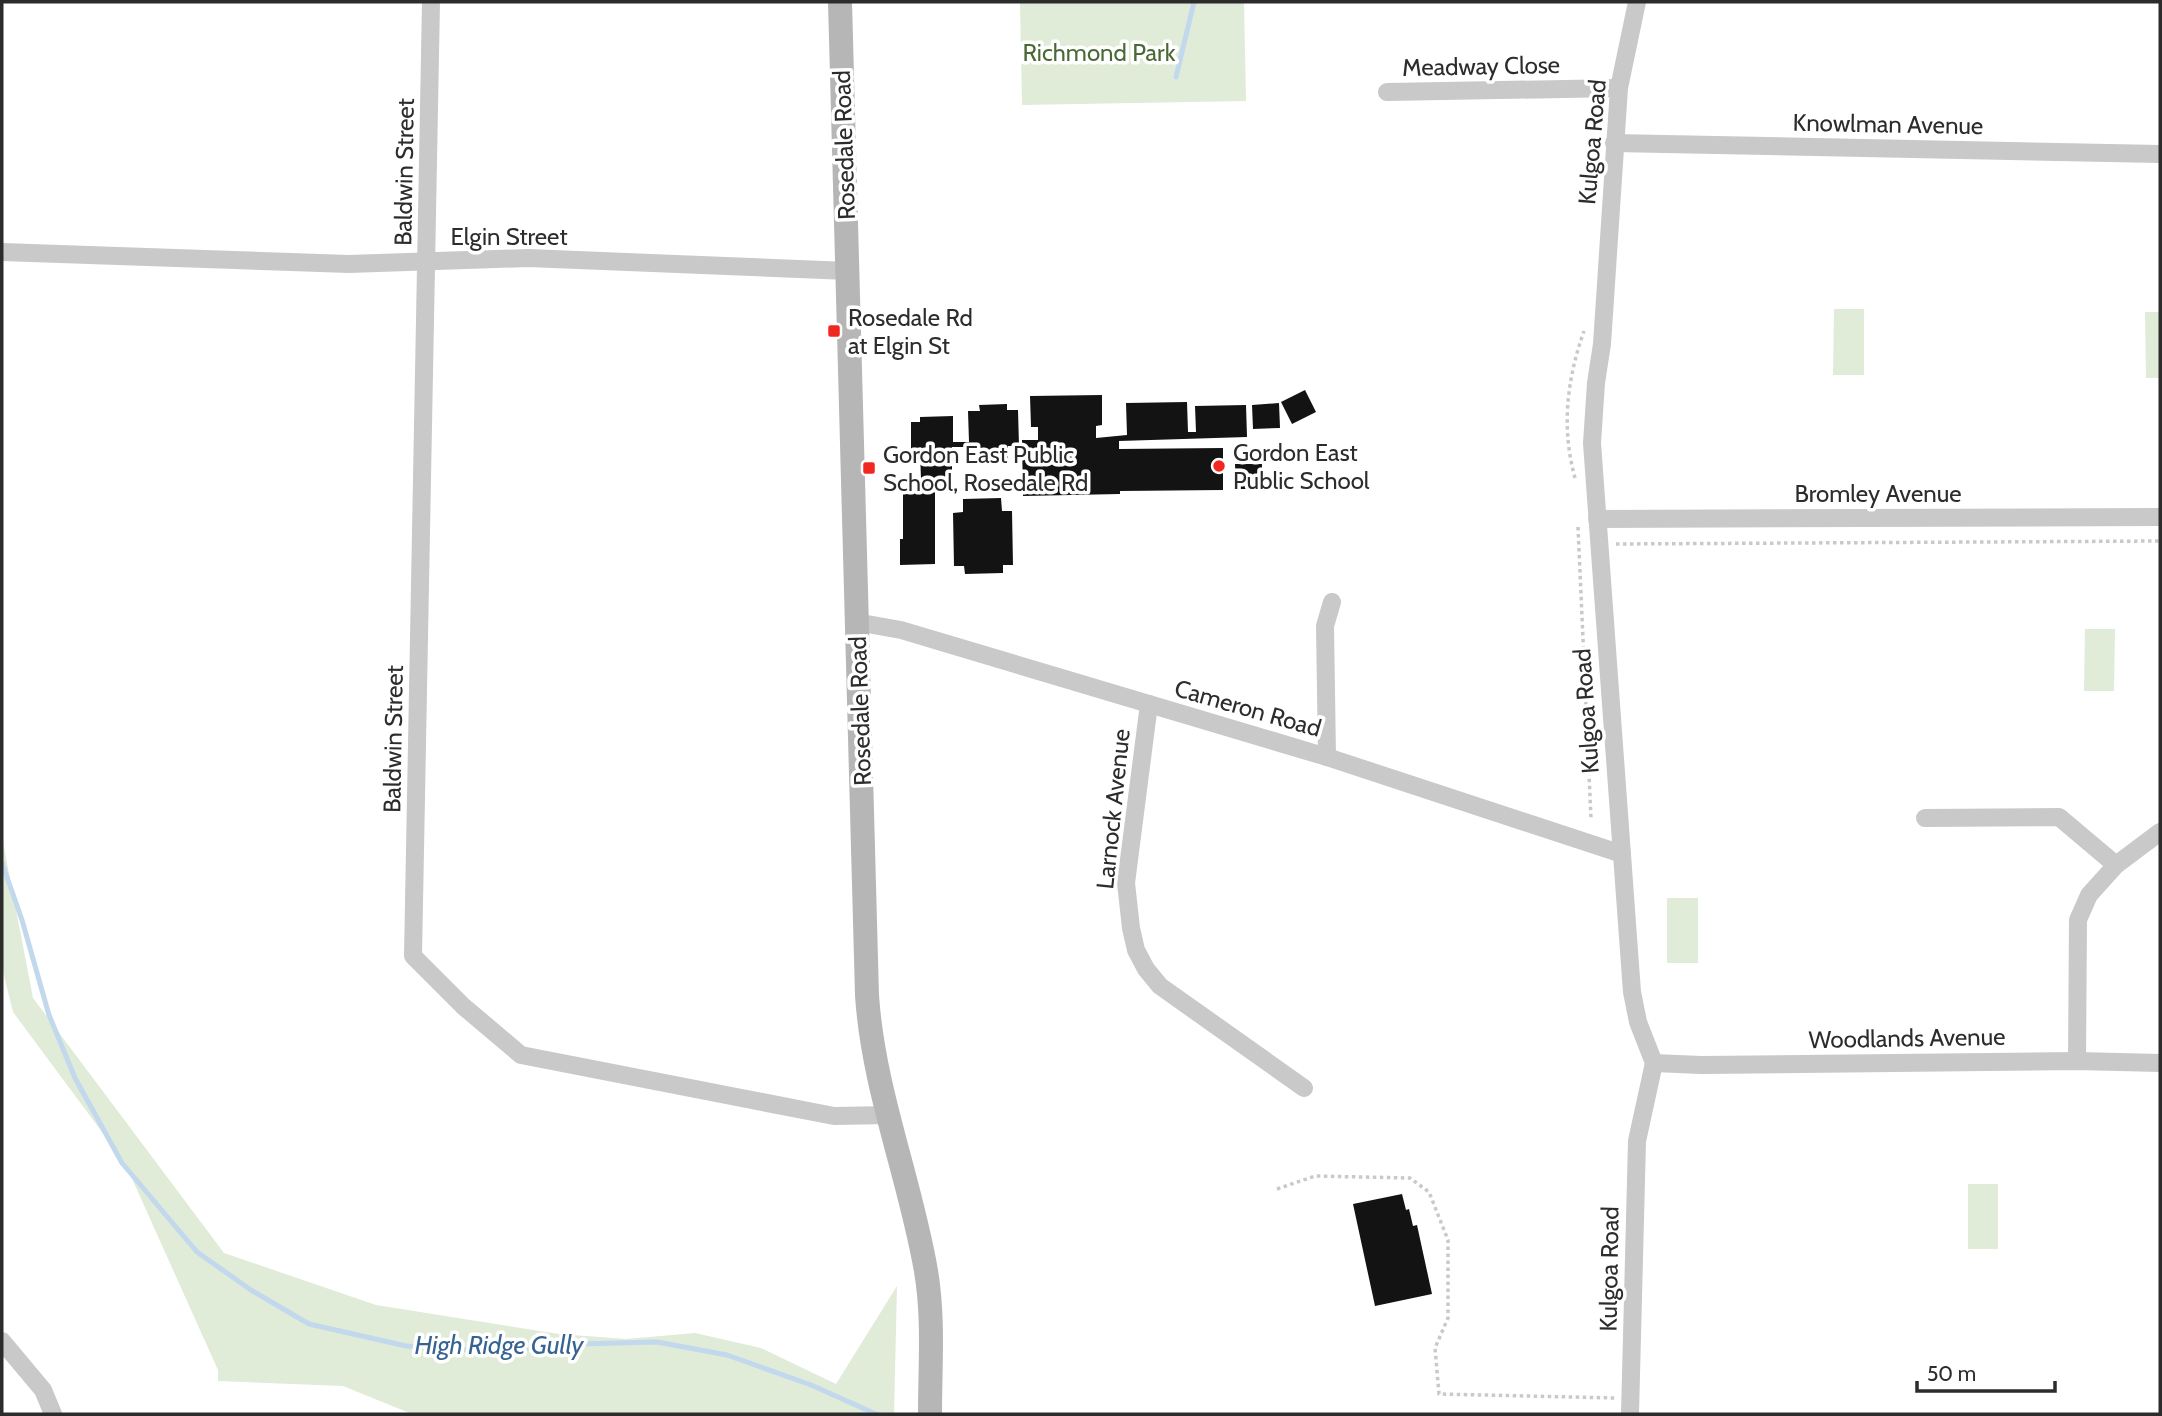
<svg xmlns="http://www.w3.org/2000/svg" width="2162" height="1416" viewBox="0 0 2162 1416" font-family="Cabin,sans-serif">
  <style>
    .green { fill: #e0ebd8 }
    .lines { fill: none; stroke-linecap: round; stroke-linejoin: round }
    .stream { stroke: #c2d8ed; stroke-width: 5 }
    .building { fill: #131313 }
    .path { stroke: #c9c9c9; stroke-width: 3.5; stroke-dasharray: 3.5 3.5; stroke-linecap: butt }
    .street { stroke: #c9c9c9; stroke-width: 18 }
    .secondary { stroke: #b6b6b6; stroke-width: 24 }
    .poi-dot { fill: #f02821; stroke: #fff; stroke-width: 2.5 }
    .labels { text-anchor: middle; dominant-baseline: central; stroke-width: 7; stroke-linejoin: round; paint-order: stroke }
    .park-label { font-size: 24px; fill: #496a37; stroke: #fff }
    .street-label { font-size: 24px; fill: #2c2c2c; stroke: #fff }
    .poi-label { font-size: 24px; fill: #2c2c2c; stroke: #fff; text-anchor: start }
    .water-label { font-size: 26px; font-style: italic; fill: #366492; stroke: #fff }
  </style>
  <rect width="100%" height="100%" fill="#fff"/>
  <!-- green -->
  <g class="green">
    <polygon points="1020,2 1244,2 1246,101 1022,105"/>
    <polygon points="1834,309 1864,309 1864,375 1833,375"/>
    <polygon points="2145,312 2160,312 2160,378 2146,378"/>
    <polygon points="2085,629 2115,629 2114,691 2084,691"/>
    <polygon points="2,837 33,998 224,1253 376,1305 559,1334 626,1339 695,1333 761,1348 836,1384 897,1286 894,1414 412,1414 343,1386 218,1381 218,1370 125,1163 13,1012 2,967"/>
    <rect x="1667" y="898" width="31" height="65"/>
    <rect x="1968" y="1184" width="30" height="65"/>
  </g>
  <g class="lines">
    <!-- stream -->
    <g class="stream">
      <polyline points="1176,77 1194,2"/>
      <polyline points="2,863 22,920 49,1015 75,1078 122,1163 197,1252 251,1290 309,1324 406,1346 494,1351 578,1344 657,1342 727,1355 811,1385 876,1414"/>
    </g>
  </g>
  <!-- building -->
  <g class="building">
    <polygon points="1305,390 1316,412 1292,424 1281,402"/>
    <polygon points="1102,395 1102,425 1096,426 1096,438 1127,435 1126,403 1187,402 1188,432 1196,432 1195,406 1246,405 1247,437 1119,441 1119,449 1223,448 1223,490 1120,491 1120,494 1023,496 1022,440 1038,440 1038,427 1031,427 1030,396"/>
    <polygon points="1279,403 1280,428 1253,429 1252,405"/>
    <polygon points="1007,404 1007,410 1018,410 1019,446 1008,446 1008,460 981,461 980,447 952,447 952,484 935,485 935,564 900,565 900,539 903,539 903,487 926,486 926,479 921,479 920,452 911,453 911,422 920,422 920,417 953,416 953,442 969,442 968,411 980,411 979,405"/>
    <polygon points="1235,464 1262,464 1262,489 1236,489"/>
    <polygon points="1001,498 1002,511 1012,511 1013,565 1003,565 1003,573 965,574 964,566 954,566 953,513 963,512 963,499"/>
    <polygon points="1402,1194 1406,1210 1409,1209 1413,1226 1417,1225 1432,1294 1375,1306 1353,1204"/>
  </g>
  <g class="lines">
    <!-- path -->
    <g class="path">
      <path d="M1575 478C1561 428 1567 379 1584 331"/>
      <polyline points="1578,527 1591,819"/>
      <polyline points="1616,544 2160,541"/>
      <polyline points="1277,1189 1315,1176 1410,1178 1429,1192 1448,1240 1448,1318 1435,1348 1439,1394 1615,1398"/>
    </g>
    <!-- street -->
    <g class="street">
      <polyline points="431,2 413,956 463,1006 521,1055 834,1116 890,1115"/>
      <polyline points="1387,92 1619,88"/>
      <polyline points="1614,143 2160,154"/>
      <polyline points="2,252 349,264 528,258 848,271"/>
      <polyline points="1597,519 2160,517"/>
      <polyline points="856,622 901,630 1327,757 1622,854"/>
      <polyline points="1149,704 1126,883 1131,928 1136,950 1146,969 1160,986 1304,1088"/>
      <polyline points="1327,757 1325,626 1332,602"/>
      <polyline points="1925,818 2059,817 2116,865"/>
      <polyline points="2077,1061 2078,920 2089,895 2116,865 2160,832"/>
      <polyline points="1654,1063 1701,1065 2077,1061 2160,1063"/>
      <polyline points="2,1341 43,1390 53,1414"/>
      <polyline points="1630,1414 1637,1141 1654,1063 1638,1022 1632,992 1592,443 1596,383 1602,344 1619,88 1637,2"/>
    </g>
    <!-- secondary -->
    <path class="secondary" d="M840 2 867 995C873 1089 910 1178 926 1271 934 1318 930 1367 930 1414"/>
  </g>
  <!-- markers -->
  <g class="poi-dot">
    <rect x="827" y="324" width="14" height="14" rx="3.5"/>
    <circle cx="1219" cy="466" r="7"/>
    <rect x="862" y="461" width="14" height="14" rx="3.5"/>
  </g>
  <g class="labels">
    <!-- park labels -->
    <g class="park-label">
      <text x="1099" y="52">Richmond Park</text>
    </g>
    <!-- street labels -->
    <g class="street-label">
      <text transform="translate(1481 66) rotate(-1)">Meadway Close</text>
      <text transform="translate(1888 124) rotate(1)">Knowlman Avenue</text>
      <text transform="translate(1592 142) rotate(-85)">Kulgoa Road</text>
      <text transform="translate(844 145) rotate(-92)">Rosedale Road</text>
      <text transform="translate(404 172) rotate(-89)">Baldwin Street</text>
      <text x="509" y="236">Elgin Street</text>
      <text x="1878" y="493">Bromley Avenue</text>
      <text transform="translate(1248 708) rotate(16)">Cameron Road</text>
      <text transform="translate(860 711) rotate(-92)">Rosedale Road</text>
      <text transform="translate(1586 711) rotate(-94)">Kulgoa Road</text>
      <text transform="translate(393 739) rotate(-89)">Baldwin Street</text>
      <text transform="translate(1113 809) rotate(-84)">Larnock Avenue</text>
      <text transform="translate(1907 1038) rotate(-1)">Woodlands Avenue</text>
      <text transform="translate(1609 1269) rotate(-89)">Kulgoa Road</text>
    </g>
    <!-- poi labels -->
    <g class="poi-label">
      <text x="848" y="317">Rosedale Rd<tspan x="848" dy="28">at Elgin St</tspan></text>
      <text x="1233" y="452">Gordon East<tspan x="1233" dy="28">Public School</tspan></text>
      <text x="883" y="454">Gordon East Public<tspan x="883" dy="28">School, Rosedale Rd</tspan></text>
    </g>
    <!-- water labels -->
    <g class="water-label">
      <text x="499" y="1345">High Ridge Gully</text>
    </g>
  </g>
  <!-- border -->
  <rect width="2162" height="1416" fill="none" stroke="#2c2c2c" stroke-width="7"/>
  <!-- scale -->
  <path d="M1917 1381v10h138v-10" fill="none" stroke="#2c2c2c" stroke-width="3.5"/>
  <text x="1927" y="1381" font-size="21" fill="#2c2c2c" stroke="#ffffff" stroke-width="5" paint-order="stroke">50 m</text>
</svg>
